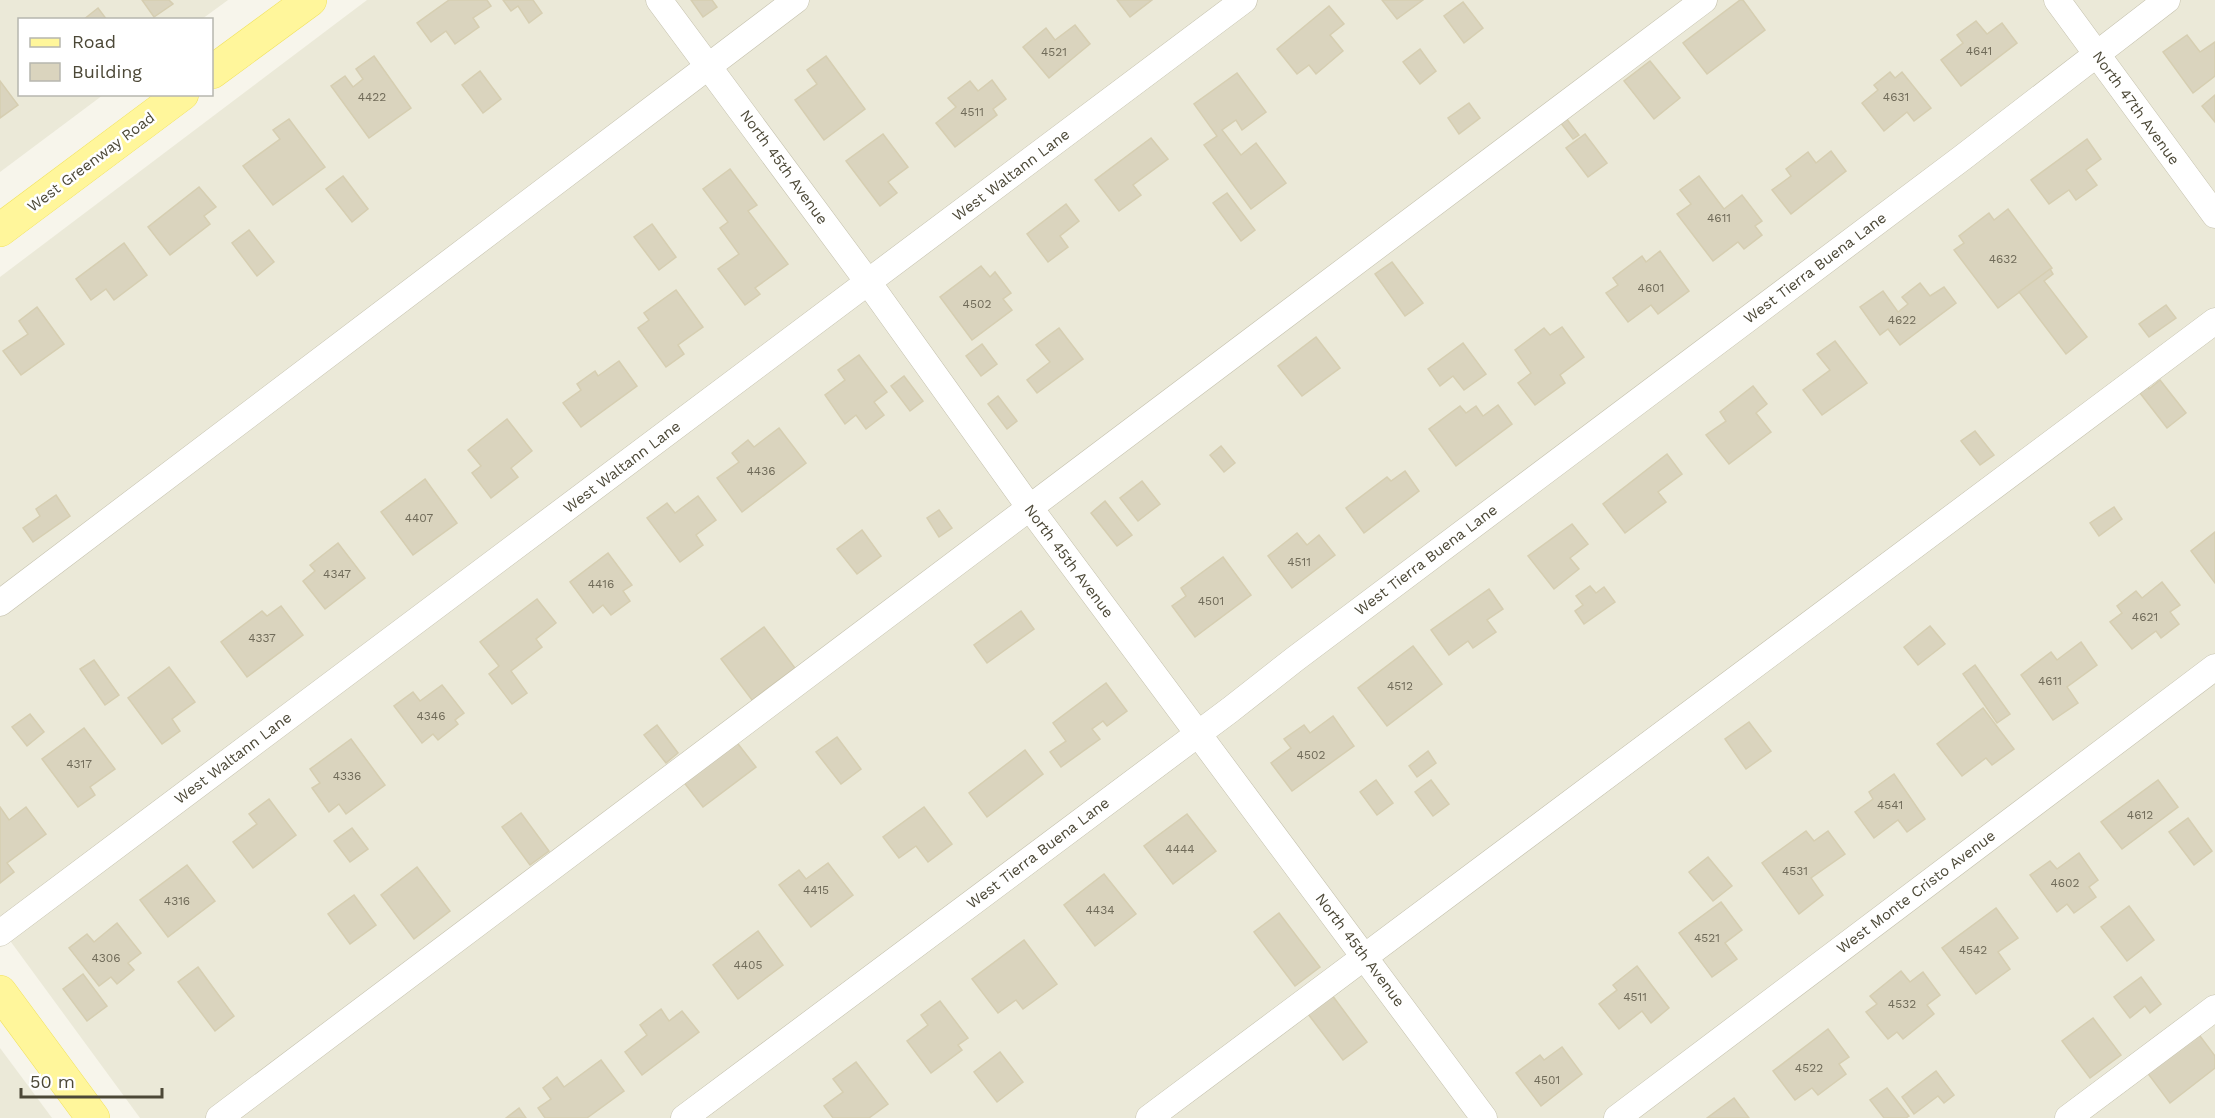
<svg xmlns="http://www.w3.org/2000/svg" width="2215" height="1118" viewBox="0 0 2215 1118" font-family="'Work Sans',sans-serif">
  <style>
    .residential { fill: #ebe9d8 }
    .building { fill: #dad4be; stroke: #d6ceb1; stroke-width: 1.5 }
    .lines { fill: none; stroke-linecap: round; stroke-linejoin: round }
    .minor-casing { stroke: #c4c0ac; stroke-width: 27 }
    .major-casing { stroke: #f1e25e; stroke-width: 34 }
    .minor { stroke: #fff; stroke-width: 26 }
    .major { stroke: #fff69b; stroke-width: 33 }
    .labels { text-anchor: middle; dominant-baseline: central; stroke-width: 5; stroke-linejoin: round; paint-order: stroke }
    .number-label { font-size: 12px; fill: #706b59 }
    .street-label { font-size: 15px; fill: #4c4837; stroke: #fff }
  </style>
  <rect width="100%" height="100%" fill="#f7f5eb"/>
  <!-- residential -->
  <g class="residential">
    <polygon points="0,0 228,0 202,19 20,20 20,94 103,95 0,172"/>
    <polygon points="367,0 2215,0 2215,1118 140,1118 0,927 0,277"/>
    <polygon points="0,1048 52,1118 0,1118"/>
  </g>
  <!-- building -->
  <g class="building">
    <polygon points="142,0 169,0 173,4 154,17"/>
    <polygon points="449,0 487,0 491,6 473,18 479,27 455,44 446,31 431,42 417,23"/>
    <polygon points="503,0 533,0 542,13 529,23 518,6 511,11"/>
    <polygon points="691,0 712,0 717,7 703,17"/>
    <polygon points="1117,0 1152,0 1130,17"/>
    <polygon points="1382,0 1423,0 1397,19"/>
    <polygon points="1740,0 1743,0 1765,30 1707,74 1683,43"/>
    <polygon points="1463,2 1483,28 1464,43 1444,16"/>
    <polygon points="1329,6 1344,24 1330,35 1343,51 1316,74 1309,65 1297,74 1277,49"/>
    <polygon points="98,8 107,20 83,20"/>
    <polygon points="1976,21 1987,34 2002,23 2017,43 1961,86 1941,60 1963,43 1957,35"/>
    <polygon points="1075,25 1090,44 1049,78 1023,47 1046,28 1055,40"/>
    <polygon points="2187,35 2200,52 2215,42 2215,76 2193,93 2163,52"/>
    <polygon points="1420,49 1436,71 1420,84 1403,62"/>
    <polygon points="374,56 411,108 369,138 331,86 345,76 353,87 363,79 356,69"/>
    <polygon points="826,56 865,109 824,140 795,100 817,84 807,70"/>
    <polygon points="1650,61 1680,98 1654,119 1624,81"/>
    <polygon points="480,71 501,99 483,113 462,85"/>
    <polygon points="1890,72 1895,78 1902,72 1931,108 1914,121 1907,112 1884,131 1862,103 1878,90 1874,85"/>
    <polygon points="1237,73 1266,112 1242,130 1236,120 1222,130 1241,155 1256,143 1286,183 1251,209 1204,145 1217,136 1194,104"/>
    <polygon points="992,80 1006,99 993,109 997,115 955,147 936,123 956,107 948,98 970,81 978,91"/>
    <polygon points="0,81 18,105 0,118"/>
    <polygon points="2215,95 2215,122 2202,106"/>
    <polygon points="1469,103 1480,118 1459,134 1448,118"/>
    <polygon points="1566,118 1579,135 1573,139 1560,122"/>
    <polygon points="289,119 325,167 273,205 243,166 280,139 273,130"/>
    <polygon points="883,134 908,167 888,182 897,193 880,206 846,161"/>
    <polygon points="1585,134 1607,163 1588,177 1566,148"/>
    <polygon points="1151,138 1168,159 1133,185 1141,195 1119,211 1095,180"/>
    <polygon points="2087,139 2101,159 2086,170 2097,185 2076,200 2069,190 2049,204 2031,180"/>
    <polygon points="1831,151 1846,171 1791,214 1772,190 1791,176 1786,169 1808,152 1816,163"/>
    <polygon points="730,169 757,205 748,211 788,264 755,288 760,294 745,305 718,269 739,254 720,228 728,222 703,189"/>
    <polygon points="343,176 368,209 352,222 326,189"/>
    <polygon points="1699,176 1724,209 1742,195 1762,221 1755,226 1762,235 1744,249 1738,242 1713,261 1677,214 1691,204 1680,190"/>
    <polygon points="199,187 216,207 204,216 210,224 170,255 148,227"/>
    <polygon points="1227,193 1255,230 1241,241 1213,203"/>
    <polygon points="1066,204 1079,221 1060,236 1068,247 1048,262 1027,234"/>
    <polygon points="2008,209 2052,268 1998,308 1954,250 1964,243 1959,236 1989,213 1994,220"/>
    <polygon points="652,224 676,257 659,270 634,237"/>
    <polygon points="249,230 274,262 257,276 232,243"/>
    <polygon points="124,243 147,275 114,300 106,289 91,300 76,279"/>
    <polygon points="1660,251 1689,291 1658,314 1651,305 1628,322 1606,293 1618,285 1613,278 1642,256 1646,262"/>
    <polygon points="1392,262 1423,303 1405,316 1375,274"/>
    <polygon points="981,266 990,277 995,272 1011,293 1003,299 1012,310 972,340 940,297"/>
    <polygon points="2050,269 2053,274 2044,281 2087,337 2066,354 2019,292"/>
    <polygon points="1920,283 1930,296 1944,287 1956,303 1900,345 1888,329 1880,335 1860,307 1883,291 1898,312 1908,304 1902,297"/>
    <polygon points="676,290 703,327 678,345 684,354 666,367 638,328 649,320 644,313"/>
    <polygon points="2166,305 2176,318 2149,337 2139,324"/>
    <polygon points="37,307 64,344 21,375 3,351 28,334 19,321"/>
    <polygon points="1562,327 1584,357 1560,375 1565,383 1535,405 1518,383 1531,373 1515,350 1544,328 1550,335"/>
    <polygon points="1059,328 1083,359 1037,393 1027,380 1050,362 1036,345"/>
    <polygon points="1316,337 1340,368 1302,396 1278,366"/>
    <polygon points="1835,341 1867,383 1822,415 1803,390 1830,370 1817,354"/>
    <polygon points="1463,343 1486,374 1464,390 1453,376 1440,386 1428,369"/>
    <polygon points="982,344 997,364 981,376 966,356"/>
    <polygon points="859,355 887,392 874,402 884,415 866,429 856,415 845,424 825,395 845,380 838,370"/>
    <polygon points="619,361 637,386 581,427 563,403 581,390 577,384 595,371 598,376"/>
    <polygon points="904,376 923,401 910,411 891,386"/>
    <polygon points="2160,380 2186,413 2167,428 2140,393 2148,386 2149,389"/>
    <polygon points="1753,386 1767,404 1756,413 1771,432 1729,464 1706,435 1726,421 1720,412"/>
    <polygon points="998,396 1017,421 1007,429 988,404"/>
    <polygon points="1498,405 1512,424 1456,466 1429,429 1460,406 1466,413 1476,406 1483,416"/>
    <polygon points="507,419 532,451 511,468 518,477 491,498 472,473 481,466 468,450"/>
    <polygon points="779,428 806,463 742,512 717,478 739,462 732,453 748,440 754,447"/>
    <polygon points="1975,431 1994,455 1980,465 1961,441"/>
    <polygon points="1221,446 1235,463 1224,472 1210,455"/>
    <polygon points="1667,454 1682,474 1658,492 1666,502 1625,533 1603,504"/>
    <polygon points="1405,471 1419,491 1364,533 1346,508 1387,477 1391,481"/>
    <polygon points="425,479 457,523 413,555 381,512"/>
    <polygon points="1142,481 1160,504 1138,521 1120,498"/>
    <polygon points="56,495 70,516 33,542 23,528 40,516 36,509"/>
    <polygon points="698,496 716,520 696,535 703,545 680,562 647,518 667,503 675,513"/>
    <polygon points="1105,501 1132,535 1117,546 1091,513"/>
    <polygon points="2114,507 2122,519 2099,536 2090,523"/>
    <polygon points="939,510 952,528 939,537 927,518"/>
    <polygon points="1572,524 1588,544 1570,558 1579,569 1554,589 1528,556"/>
    <polygon points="862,530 881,556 857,574 837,549"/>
    <polygon points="2215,532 2215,583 2191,551"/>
    <polygon points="1297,533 1307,545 1319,535 1335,555 1292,588 1268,556"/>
    <polygon points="338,543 365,578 325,609 303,581 315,571 310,565"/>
    <polygon points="608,553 632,585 623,591 630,601 611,615 603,605 593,613 570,582"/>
    <polygon points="1223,557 1251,595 1195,637 1172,606 1186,596 1181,588"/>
    <polygon points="2162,582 2180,605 2170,612 2179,624 2161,638 2156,631 2132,649 2110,622 2122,613 2117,606 2136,591 2142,598"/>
    <polygon points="1590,586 1596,593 1604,587 1615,602 1584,624 1575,611 1583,605 1576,596"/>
    <polygon points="1489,589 1503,609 1487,620 1496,632 1473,648 1468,641 1449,655 1431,630"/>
    <polygon points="537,599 556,623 536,639 542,647 511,671 527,693 512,704 489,674 499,666 480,642"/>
    <polygon points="281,606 303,635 247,677 221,642 262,611 267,616"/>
    <polygon points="1021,611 1034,629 987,663 974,645"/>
    <polygon points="1930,626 1945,644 1918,665 1904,647"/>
    <polygon points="764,627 795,668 752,700 721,659"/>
    <polygon points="2081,642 2097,665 2067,687 2078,703 2053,720 2021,675 2051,652 2057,660"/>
    <polygon points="1413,646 1442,684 1387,726 1358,688"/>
    <polygon points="94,660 119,695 105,705 80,669"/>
    <polygon points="1975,665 2010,714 1997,723 1963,674"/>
    <polygon points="169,667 195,702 172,719 180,731 162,744 128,698"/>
    <polygon points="1106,683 1127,711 1107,726 1103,721 1092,729 1100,739 1061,767 1050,752 1066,741 1053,723"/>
    <polygon points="442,685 464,713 455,720 458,724 438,740 433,734 422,743 394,706 413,692 420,701"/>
    <polygon points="1983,708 2014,749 1992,765 1986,758 1962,776 1937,744"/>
    <polygon points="30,714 44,732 27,746 12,727"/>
    <polygon points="1333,716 1354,746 1292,791 1271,763 1291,748 1284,739 1304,725 1310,733"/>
    <polygon points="1749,722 1771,751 1746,769 1725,739"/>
    <polygon points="657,725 678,753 666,763 644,735"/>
    <polygon points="84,728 115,769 90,787 95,795 78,807 42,759"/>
    <polygon points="837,737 861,769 841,784 816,752"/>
    <polygon points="351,739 385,785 346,814 339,804 329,812 312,788 320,783 310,769"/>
    <polygon points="735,740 756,767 703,807 682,780"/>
    <polygon points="1025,750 1043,774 987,817 969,793"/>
    <polygon points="1428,751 1436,763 1417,777 1409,766"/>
    <polygon points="1894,774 1925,819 1907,832 1898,820 1874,838 1855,812 1873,799 1869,792"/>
    <polygon points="1376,780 1393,803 1377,815 1360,792"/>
    <polygon points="1431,780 1449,804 1433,816 1415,792"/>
    <polygon points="2158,780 2178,807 2122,849 2101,822"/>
    <polygon points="269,799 296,835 253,868 233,842 257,824 249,814"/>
    <polygon points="0,807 9,820 26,807 46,834 7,863 14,872 0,883"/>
    <polygon points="924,807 952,844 928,862 916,846 899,858 883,837"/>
    <polygon points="521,813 549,851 530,865 502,827"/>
    <polygon points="1187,814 1216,851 1173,884 1144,846"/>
    <polygon points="2188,818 2212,851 2194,865 2169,832"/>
    <polygon points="352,828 368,849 350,862 334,841"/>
    <polygon points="1806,831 1814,841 1828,831 1845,854 1811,878 1823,895 1799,914 1762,863"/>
    <polygon points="2079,853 2098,880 2089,887 2096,897 2074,913 2067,904 2057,912 2030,875 2050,861 2057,869"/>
    <polygon points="1708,857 1732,886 1713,901 1689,872"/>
    <polygon points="828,863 853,895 811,927 779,885 799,870 806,879"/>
    <polygon points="187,865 215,901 168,937 140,900"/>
    <polygon points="417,867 450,911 414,939 381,895"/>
    <polygon points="1104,874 1136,914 1095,946 1064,905"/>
    <polygon points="354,895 376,925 350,944 328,914"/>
    <polygon points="1721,902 1742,930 1725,943 1737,959 1712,977 1679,933"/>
    <polygon points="2129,906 2154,940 2127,961 2101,927"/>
    <polygon points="1996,908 2018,938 1998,952 2010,969 1976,994 1942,948"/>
    <polygon points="1279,913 1320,967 1295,986 1254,932"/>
    <polygon points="117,923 141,953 128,963 134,970 117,984 111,977 99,986 69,948 87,934 94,942"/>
    <polygon points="758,931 783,965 738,999 713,965"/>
    <polygon points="1024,940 1057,984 1023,1009 1016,1000 998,1013 972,979"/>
    <polygon points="1637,966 1669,1008 1651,1023 1642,1011 1619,1029 1599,1004 1617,990 1613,985"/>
    <polygon points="198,967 234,1016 215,1031 178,982"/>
    <polygon points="1901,971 1910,982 1923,972 1940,995 1927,1005 1934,1014 1903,1039 1897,1032 1888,1039 1866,1012 1877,1004 1870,996"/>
    <polygon points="83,974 107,1006 87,1021 63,989"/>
    <polygon points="2141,977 2161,1004 2150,1013 2145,1006 2130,1018 2114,997"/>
    <polygon points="1332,995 1367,1042 1343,1060 1308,1014"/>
    <polygon points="940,1001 968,1038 958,1045 962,1050 931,1073 907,1041 928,1025 921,1015"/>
    <polygon points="661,1009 669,1021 682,1011 699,1032 642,1075 625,1052 647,1035 640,1025"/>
    <polygon points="2093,1018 2121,1055 2090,1078 2062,1041"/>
    <polygon points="1828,1029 1849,1057 1839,1064 1846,1074 1818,1095 1812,1088 1795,1100 1773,1071"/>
    <polygon points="2197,1032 2215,1056 2215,1068 2170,1103 2146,1071"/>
    <polygon points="1562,1047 1582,1074 1541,1106 1516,1073 1540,1055 1544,1060"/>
    <polygon points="1000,1052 1023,1082 997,1102 974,1072"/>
    <polygon points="601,1060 624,1091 587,1118 545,1118 538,1108 551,1099 543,1088 557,1077 564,1087"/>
    <polygon points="856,1062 888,1104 869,1118 833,1118 824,1106 843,1092 833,1079"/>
    <polygon points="1936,1071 1954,1095 1944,1103 1938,1096 1914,1114 1902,1097"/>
    <polygon points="1887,1088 1909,1116 1906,1118 1884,1118 1870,1100"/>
    <polygon points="1734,1098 1749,1118 1707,1118"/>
    <polygon points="519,1108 526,1118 506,1118"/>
  </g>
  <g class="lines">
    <!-- minor casing -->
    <g class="minor-casing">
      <g id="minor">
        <polyline points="659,0 868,282 1030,508 1484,1118"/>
        <polyline points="2057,0 2215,215"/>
        <polyline points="0,603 796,0"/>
        <polyline points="0,933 1244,0"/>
        <polyline points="219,1118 1704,0"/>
        <polyline points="684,1118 1230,710 1295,659 1962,158 2167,0"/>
        <polyline points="1149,1118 2215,321"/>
        <polyline points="1617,1118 2215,667"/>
        <polyline points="2068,1118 2215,1008"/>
      </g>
    </g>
    <!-- major casing -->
    <g class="major-casing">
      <g id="major">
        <polyline points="212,72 310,0"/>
        <polyline points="0,230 182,94"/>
        <polyline points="0,992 93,1118"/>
      </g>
    </g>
    <!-- minor -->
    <use href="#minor" class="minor"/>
    <!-- major -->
    <use href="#major" class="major"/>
  </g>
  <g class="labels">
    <!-- number labels -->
    <g class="number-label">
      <text x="1979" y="51">4641</text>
      <text x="1054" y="52">4521</text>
      <text x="372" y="97">4422</text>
      <text x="1896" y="97">4631</text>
      <text x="972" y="112">4511</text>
      <text x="1719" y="218">4611</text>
      <text x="2003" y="259">4632</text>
      <text x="1651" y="288">4601</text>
      <text x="977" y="304">4502</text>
      <text x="1902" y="320">4622</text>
      <text x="761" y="471">4436</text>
      <text x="419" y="518">4407</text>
      <text x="1299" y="562">4511</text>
      <text x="337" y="574">4347</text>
      <text x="601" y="584">4416</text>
      <text x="1211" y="601">4501</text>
      <text x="2145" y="617">4621</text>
      <text x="262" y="638">4337</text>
      <text x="2050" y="681">4611</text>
      <text x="1400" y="686">4512</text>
      <text x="431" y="716">4346</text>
      <text x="1311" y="755">4502</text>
      <text x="79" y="764">4317</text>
      <text x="347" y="776">4336</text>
      <text x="1890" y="805">4541</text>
      <text x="2140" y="815">4612</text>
      <text x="1180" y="849">4444</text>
      <text x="1795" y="871">4531</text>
      <text x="2065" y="883">4602</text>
      <text x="816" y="890">4415</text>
      <text x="177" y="901">4316</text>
      <text x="1100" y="910">4434</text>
      <text x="1707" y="938">4521</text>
      <text x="1973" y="950">4542</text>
      <text x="106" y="958">4306</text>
      <text x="748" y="965">4405</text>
      <text x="1635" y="997">4511</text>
      <text x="1902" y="1004">4532</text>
      <text x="1809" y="1068">4522</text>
      <text x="1547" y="1080">4501</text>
    </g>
    <!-- street labels -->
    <g class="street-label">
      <text transform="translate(2136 108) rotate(54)">North 47th Avenue</text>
      <text transform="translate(91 162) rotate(-37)">West Greenway Road</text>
      <text transform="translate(784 167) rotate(54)">North 45th Avenue</text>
      <text transform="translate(1011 175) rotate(-37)">West Waltann Lane</text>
      <text transform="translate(1815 268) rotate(-37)">West Tierra Buena Lane</text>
      <text transform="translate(622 467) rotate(-37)">West Waltann Lane</text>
      <text transform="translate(1426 560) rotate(-37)">West Tierra Buena Lane</text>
      <text transform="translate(1069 561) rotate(53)">North 45th Avenue</text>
      <text transform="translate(233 758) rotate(-37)">West Waltann Lane</text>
      <text transform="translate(1038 853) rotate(-37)">West Tierra Buena Lane</text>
      <text transform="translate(1916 892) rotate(-37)">West Monte Cristo Avenue</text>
      <text transform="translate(1360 950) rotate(53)">North 45th Avenue</text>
    </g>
  </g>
  <!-- legend -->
  <rect x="18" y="18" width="195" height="78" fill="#ffffff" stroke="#b7b6af" stroke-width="1.5"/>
  <rect x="30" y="38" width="30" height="9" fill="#fff69b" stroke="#b7b6af" stroke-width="1.5"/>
  <text x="72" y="48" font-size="18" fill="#4c4837">Road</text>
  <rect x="30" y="63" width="30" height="18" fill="#dad4be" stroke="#b7b6af" stroke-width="1.5"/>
  <text x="72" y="78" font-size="18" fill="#4c4837">Building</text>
  <!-- scale -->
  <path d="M21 1088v9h141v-9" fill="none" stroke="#4c4837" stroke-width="3"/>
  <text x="30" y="1088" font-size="18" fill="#4c4837" stroke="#ffffff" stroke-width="4.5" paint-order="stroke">50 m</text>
</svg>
